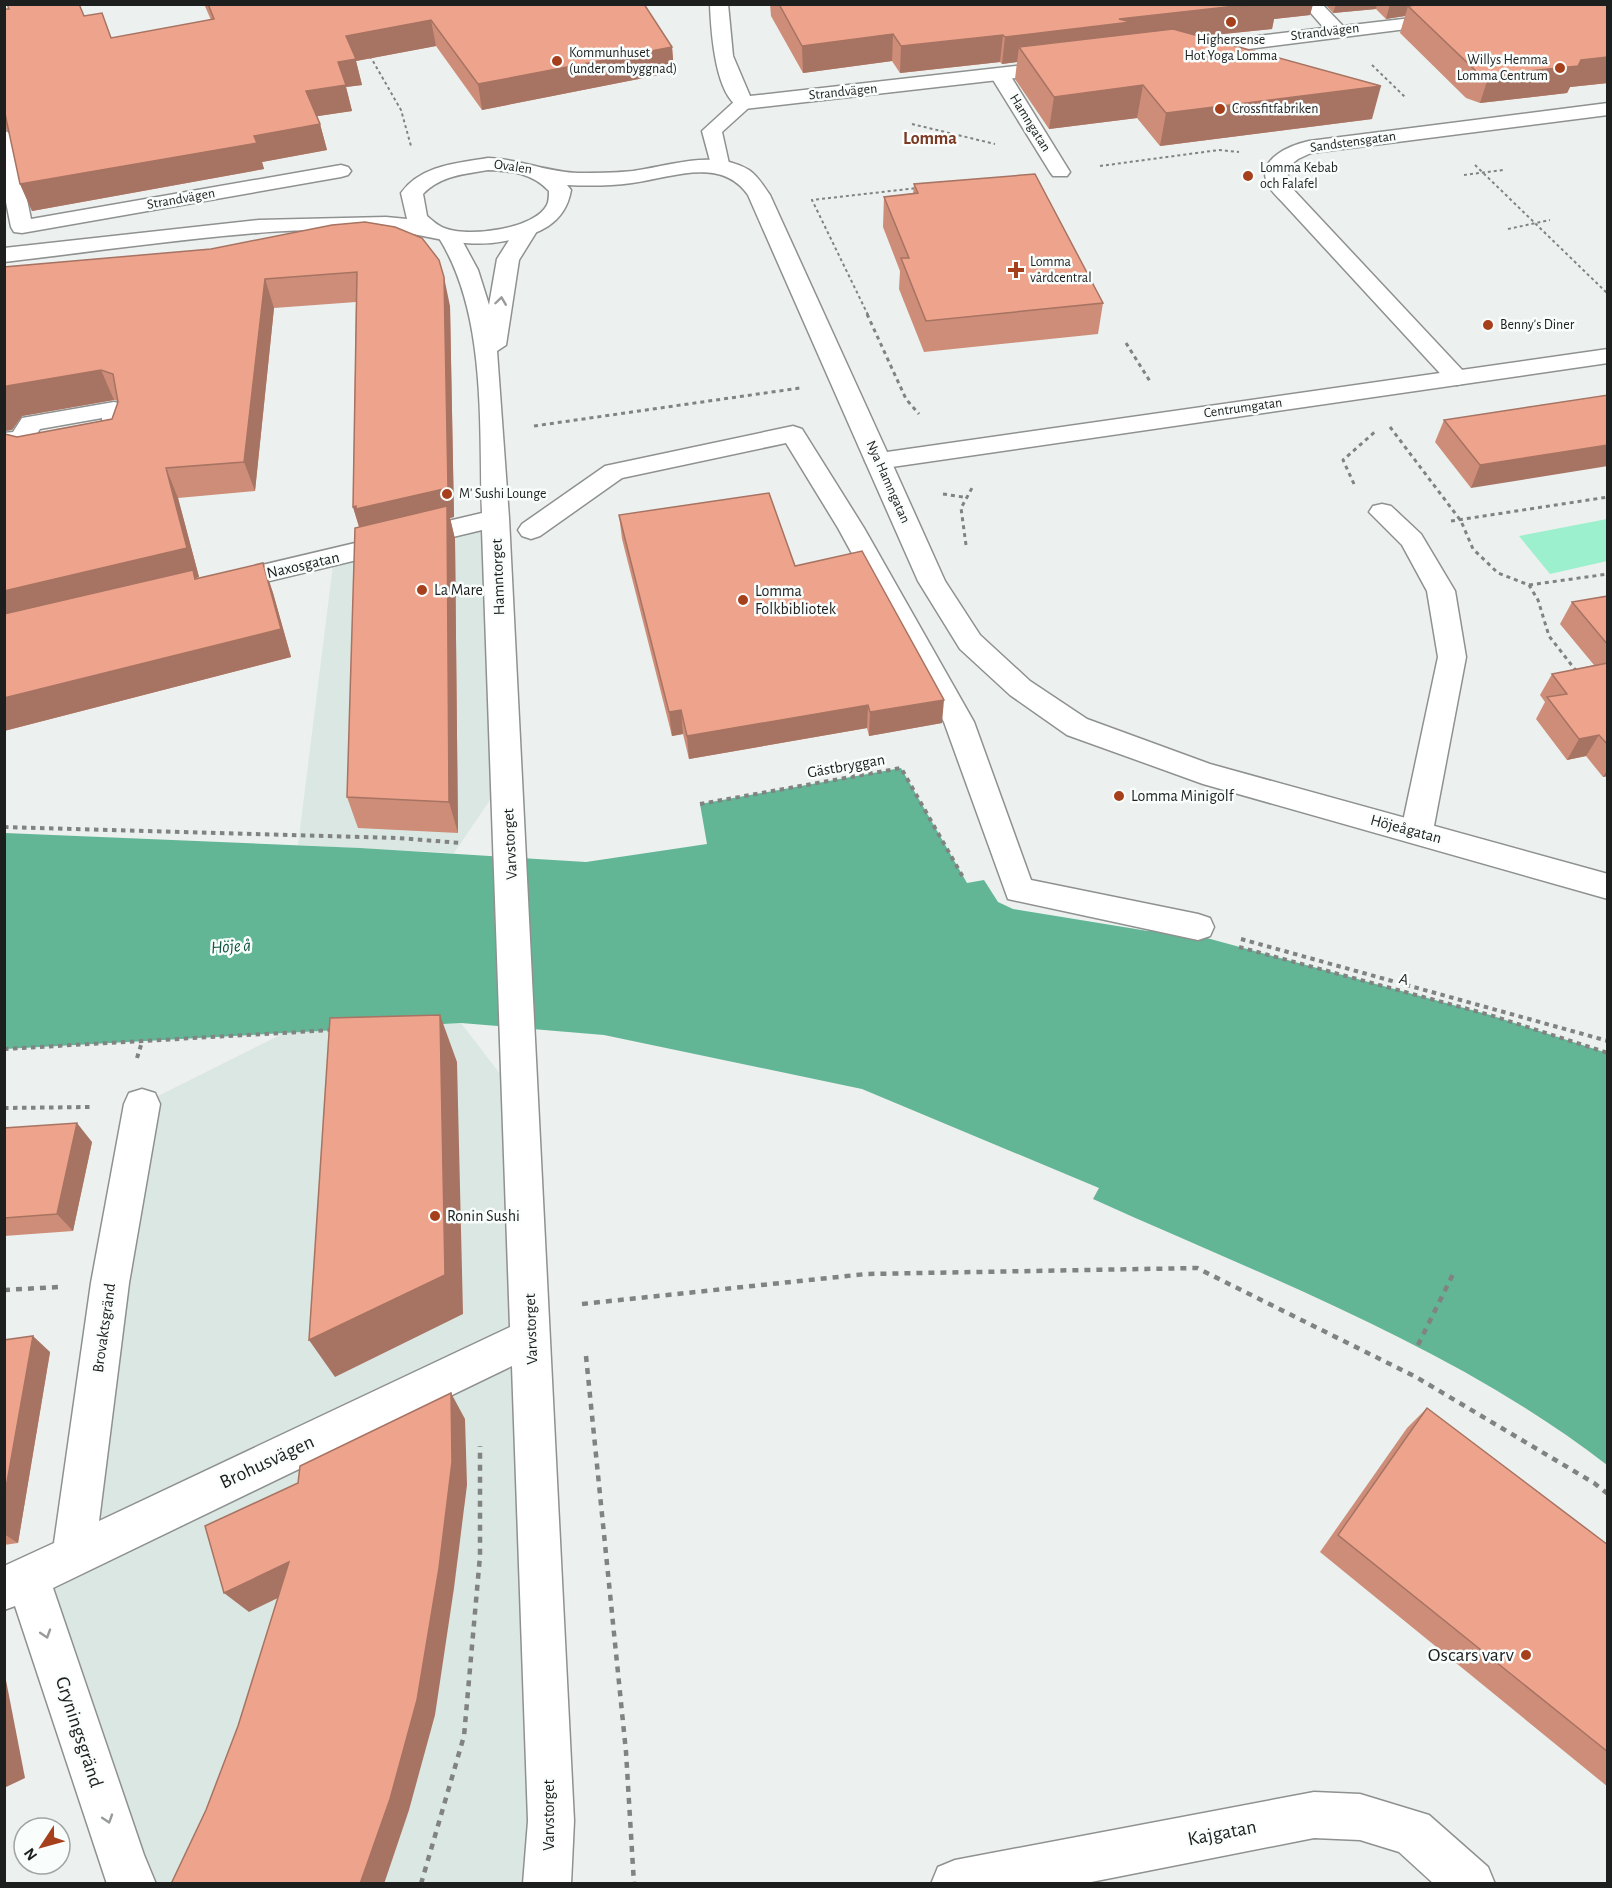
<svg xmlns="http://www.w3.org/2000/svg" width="1612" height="1888" viewBox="0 0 1612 1888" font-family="'Alegreya Sans',sans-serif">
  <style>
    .built { fill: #dbe7e2 }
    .green { fill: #9cf0ce }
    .water { fill: #62b696 }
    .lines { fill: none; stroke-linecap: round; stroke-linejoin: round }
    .service-casing { stroke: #8e9190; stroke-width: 3 }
    .pedestrian-casing { stroke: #8e9190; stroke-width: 3 }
    .minor-casing { stroke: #8e9190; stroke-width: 3 }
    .tertiary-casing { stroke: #8e9190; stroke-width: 3 }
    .path-far3 { stroke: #808382; stroke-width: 2; stroke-dasharray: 3 3; stroke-linecap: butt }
    .path-far2 { stroke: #808382; stroke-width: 3; stroke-dasharray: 4 4; stroke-linecap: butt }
    .path-far1 { stroke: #808382; stroke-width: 4; stroke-dasharray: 4.5 4.5; stroke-linecap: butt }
    .path { stroke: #808382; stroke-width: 4.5; stroke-dasharray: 6 6; stroke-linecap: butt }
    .service { fill: #fff; fill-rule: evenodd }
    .pedestrian { fill: #fff; fill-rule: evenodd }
    .minor { fill: #fff; fill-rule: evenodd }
    .tertiary { fill: #fff; fill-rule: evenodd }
    .wall { fill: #cd8d78 }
    .shaded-wall { fill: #a77362 }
    .building { fill: #eea48c; stroke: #a77362; stroke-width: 1.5 }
    .oneway { stroke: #999a9a }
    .poi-dot { fill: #a63f1b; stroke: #f9fefc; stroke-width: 2 }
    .labels { text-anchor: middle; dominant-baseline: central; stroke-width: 5; stroke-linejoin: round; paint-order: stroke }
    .far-street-label { font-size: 14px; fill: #1d1e1e; stroke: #f9fefc }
    .far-poi-label { font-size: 14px; fill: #1d1e1e; stroke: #f9fefc; text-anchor: start }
    .street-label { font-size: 16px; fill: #1d1e1e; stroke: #f9fefc }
    .poi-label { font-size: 16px; fill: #1d1e1e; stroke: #f9fefc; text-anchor: start }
    .far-district-label { font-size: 18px; font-weight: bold; fill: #7c3923; stroke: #f9fefc }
    .water-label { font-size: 18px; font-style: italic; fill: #125641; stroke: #f9fefc }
    .near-street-label { font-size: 20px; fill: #1d1e1e; stroke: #f9fefc }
    .near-poi-label { font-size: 20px; fill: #1d1e1e; stroke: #f9fefc; text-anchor: end }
  </style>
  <rect width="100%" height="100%" fill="#ecf0ee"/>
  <!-- built -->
  <g class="built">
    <polygon points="496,518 507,775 454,853 298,845 334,557"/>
    <polygon points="461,1023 521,1101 547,1883 132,1883 28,1579 74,1553 142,1104 284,1033"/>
  </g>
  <!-- green -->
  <polygon class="green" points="1607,519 1607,561 1550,574 1519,536"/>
  <!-- water -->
  <path class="water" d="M901 768 967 883 984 880 998 902 1013 909 1148 931 1153 924 1192 934 1490 1015 1607 1053V1465C1454 1347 1268 1278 1093 1199L1099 1188 862 1089 604 1035 461 1023 5 1049V833L360 848 586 862 707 844 700 804Z"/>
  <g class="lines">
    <!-- service casing -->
    <g class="service-casing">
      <g id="service">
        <polygon points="744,97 754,103 722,132 730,168 727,172 713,172 702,131 737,99"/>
        <polygon points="1382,504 1391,506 1421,534 1455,591 1466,657 1433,831 1428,839 1417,843 1406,839 1401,831 1438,657 1427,591 1402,545 1369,512 1373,506"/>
      </g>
    </g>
    <!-- pedestrian casing -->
    <g class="pedestrian-casing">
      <g id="pedestrian">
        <polygon points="1000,69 1010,75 1070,172 1067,176 1053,176 1050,172 990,75"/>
        <polygon points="793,426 802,429 864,528 974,722 1031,880 1198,914 1210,918 1214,927 1210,936 1198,940 1008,899 944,722 838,528 786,443 622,478 540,536 531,539 522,536 518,530 522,524 605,466"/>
      </g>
    </g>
    <!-- minor casing -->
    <g class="minor-casing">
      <g id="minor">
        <path d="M710 4H728L733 56 750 96 1059 61 1069 67 1059 73 744 109C715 102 711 29 710 4Z"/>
        <polygon points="1303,4 1322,4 1343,26 1446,14 1455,19 1446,24 1185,57 1176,51 1185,45 1324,28"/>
        <path d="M1608 103V115L1311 153 1298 159 1287 168 1289 185 1465 373 1469 378 1465 383 1457 385 1449 383 1285 205C1279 198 1270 191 1267 183 1257 158 1291 145 1309 141Z"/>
        <polygon points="4,130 14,136 31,219 341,165 348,167 351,171 348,175 341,177 22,233 14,232 11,227 4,192"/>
        <path d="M526 225 534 226 537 231 519 260 506 345 497 351 509 518 574 1821 571 1884H523L528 1821 512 1366 53 1588 144 1855 156 1884H107L15 1606 4 1610V1566L54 1543 91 1283 124 1104 129 1093 142 1089 155 1093 160 1104 129 1283 99 1521 510 1327 482 530 224 592 214 589 210 583 214 577 224 574 482 513C479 425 487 315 439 238L442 233H458L478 270 489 305 497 259 518 226Z"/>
        <path d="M114 402 123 404C129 413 130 437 124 446L100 452 91 449 87 444 91 439 102 436V418L40 429 31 443 4 449V433L13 432 22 418Z"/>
        <polygon points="878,453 887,455 891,461 945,581 980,635 1030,681 1087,719 1210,764 1608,874 1608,899 1203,784 1067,735 1010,695 960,649 918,581 865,461 869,455"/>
        <polygon points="1314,1792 1360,1794 1429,1815 1488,1867 1495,1884 1434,1884 1399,1852 1360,1840 1314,1838 1081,1884 931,1884 938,1867 955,1860"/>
      </g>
    </g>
    <!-- tertiary casing -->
    <g class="tertiary-casing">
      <path id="tertiary" d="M488 158C519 159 547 172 578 173 596 173 614 173 633 171 670 166 714 149 749 170 758 176 764 187 770 195L887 452 1608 349V363L878 469 869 467 865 461 748 195C721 156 671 178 632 183 610 186 588 186 567 185L571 190C565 225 537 235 505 241 456 251 419 229 371 230 333 231 295 229 257 233 173 240 89 252 4 262V248L259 220 386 217 407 219 401 193C421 165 458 163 488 158ZM488 170C512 171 532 173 549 191 549 195 549 201 547 205 535 229 470 237 447 229 439 227 433 221 427 216L423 194C440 176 464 174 488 170Z"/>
    </g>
    <!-- path-far3 -->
    <g class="path-far3">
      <polyline points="370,56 401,110 411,146"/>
      <polyline points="1372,65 1405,97"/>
      <polyline points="912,124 995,144"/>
      <polyline points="1475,165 1608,294"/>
      <polyline points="1100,166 1219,150 1239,152"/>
      <polyline points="1464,175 1503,170"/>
      <polyline points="1508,229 1550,220"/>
      <polyline points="868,315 812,200 917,188"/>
    </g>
    <!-- path-far2 -->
    <g class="path-far2">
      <polyline points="867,314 906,399 919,414"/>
      <polyline points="1126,343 1151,383"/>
      <polyline points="534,426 800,388"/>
      <polyline points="1390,427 1461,521 1473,549 1498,573 1529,585 1538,600 1549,636 1577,672"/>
      <polyline points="1354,484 1343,460 1377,430"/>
      <polyline points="943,494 963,497"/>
      <polyline points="1451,521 1608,497"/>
      <polyline points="966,545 961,508 972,488"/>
      <polyline points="1529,585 1608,574"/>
    </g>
    <!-- path-far1 -->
    <g class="path-far1">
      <polyline points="700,804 901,768 964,879"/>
      <polyline points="4,827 398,838 461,843"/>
      <polyline points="1241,939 1608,1041"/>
      <polyline points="1239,947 1490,1015 1608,1053"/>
      <polyline points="4,1049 333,1030"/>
      <polyline points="137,1058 142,1042"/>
      <polyline points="4,1108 91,1107"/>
    </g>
    <!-- path -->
    <g class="path">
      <polyline points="4,1290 59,1287"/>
      <polyline points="582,1304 866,1274 1197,1268 1416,1377 1594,1483 1608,1494"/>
      <polyline points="1418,1345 1454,1272"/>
      <polyline points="586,1356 626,1752 634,1884"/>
      <polyline points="421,1884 464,1736 480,1556 480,1446"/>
    </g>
    <!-- service -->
    <use href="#service" class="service"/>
    <!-- pedestrian -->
    <use href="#pedestrian" class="pedestrian"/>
    <!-- minor -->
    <use href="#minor" class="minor"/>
    <!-- tertiary -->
    <use href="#tertiary" class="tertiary"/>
  </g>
  <!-- wall -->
  <g class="wall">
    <polygon points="204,4 644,4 672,47 674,72 482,110 436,46 356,61 362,85 346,87 352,111 317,116 320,124 327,150 262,162 264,169 32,211 20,184 10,132 4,128 4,9 111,38 211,20"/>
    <polygon points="770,4 1313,4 1310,15 1274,19 1272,29 1201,36 1372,119 1160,146 1137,118 1049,129 1015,79 1017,62 1002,64 1000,62 900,73 892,61 803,73 771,16"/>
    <polygon points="1325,4 1608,4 1608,83 1570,87 1567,93 1480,103 1466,98 1400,33 1405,16 1386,19 1376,9 1333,13"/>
    <polygon points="914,184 1103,303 1098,334 924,352 899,289 900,271 883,227 884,197 913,194"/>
    <polygon points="332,225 450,306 454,517 450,518 455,539 458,833 358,828 347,797 359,527 353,507 356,302 274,308 255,491 178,498 199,577 196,578 196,579 263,563 273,593 291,657 4,731 4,432 5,434 17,437 112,419 118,402 118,401 114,400 22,416 12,430 4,431 4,267 211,249"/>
    <polygon points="1608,395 1471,488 1435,442 1444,420"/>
    <polygon points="619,515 795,566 942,723 869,736 867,728 689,759 683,734 672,736 622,539"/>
    <polygon points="1608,596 1608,776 1603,777 1586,756 1567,760 1536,719 1545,702 1540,695 1552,674 1594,665 1560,624 1572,602"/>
    <polygon points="4,1128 92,1142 73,1231 4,1236"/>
    <polygon points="4,1340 50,1352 18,1543 4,1545"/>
    <polygon points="1427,1408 1608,1545 1608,1787 1320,1552 1407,1428"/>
  </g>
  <!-- shaded-wall -->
  <g class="shaded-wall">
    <polygon points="1254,4 1313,4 1310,15 1274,19 1272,29 1127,44 1019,47 1017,62 1002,64 1005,37 1119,19"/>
    <polygon points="1336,4 1377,4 1376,9 1333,13"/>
    <polygon points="1390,4 1506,4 1408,6 1405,16 1386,19"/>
    <polygon points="431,20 436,46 356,61 362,85 346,87 352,111 312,117 306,91 346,36"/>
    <polygon points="893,34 892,61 803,73 802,46"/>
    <polygon points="1003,35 1000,62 900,73 901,46"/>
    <polygon points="672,47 674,72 482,110 478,84"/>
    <polygon points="1608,57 1608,83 1570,87 1567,93 1480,103 1489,75 1581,60"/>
    <polygon points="1143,85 1137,118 1049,129 1054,97"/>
    <polygon points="1381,86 1372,119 1160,146 1166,113"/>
    <polygon points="320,124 327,150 262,162 264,169 32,211 20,184 254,136"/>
    <polygon points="444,277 450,306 454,517 450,518 455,539 458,833 449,802 362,536 353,507"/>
    <polygon points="265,279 274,308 255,491 244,462"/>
    <polygon points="101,370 114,400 22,416 12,430 4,431 4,390 7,386"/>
    <polygon points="1608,445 1608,466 1471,488 1480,465"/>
    <polygon points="166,468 178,498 199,577 196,578 205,599 4,624 4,591"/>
    <polygon points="263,563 273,593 291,657 4,731 4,698"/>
    <polygon points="944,700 942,723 869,736 870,712"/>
    <polygon points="868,705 867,728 689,759 687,736"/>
    <polygon points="681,710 683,734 672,736 669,712"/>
    <polygon points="1599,735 1586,756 1567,760 1579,739"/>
    <polygon points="1608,769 1608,776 1603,777"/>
    <polygon points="440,1015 457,1062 463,1314 335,1377 309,1340"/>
    <polygon points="77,1123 92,1142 73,1231 57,1214"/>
    <polygon points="33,1336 50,1352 18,1543 4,1534 4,1499"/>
    <polygon points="451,1393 465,1419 467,1485 454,1588 435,1715 409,1810 384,1884 360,1884"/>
    <polygon points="289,1562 311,1582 249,1612 224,1593"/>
    <polygon points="4,1670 25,1778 4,1788"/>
  </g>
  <!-- building -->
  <g class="building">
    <polygon points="7,4 79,4 84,16 102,13 111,38 214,19 208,4 644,4 672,47 478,84 431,20 346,36 356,59 338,62 346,85 306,91 320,124 254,136 257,143 20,184 4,109 4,9 9,9"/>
    <polygon points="779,4 1254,4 1119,19 1131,22 1005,37 1003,35 901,46 893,34 802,46"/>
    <polygon points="1424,4 1608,4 1608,57 1581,60 1578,66 1489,75 1476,71 1408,6"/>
    <polygon points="1173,29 1381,86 1166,113 1143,85 1054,97 1019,47"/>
    <polygon points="1035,174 1103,303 926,321 901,258 909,258 884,197 918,193 914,184"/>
    <polygon points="365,222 395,227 422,238 439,260 444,277 448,488 356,509 356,506 353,507 357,272 265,279 244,462 166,468 187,548 4,591 4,432 5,434 17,437 112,419 118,402 113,374 101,370 7,386 4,390 4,267 211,249 332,225"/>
    <polygon points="1608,395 1608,445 1480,465 1444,420"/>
    <polygon points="769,493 795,566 862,551 944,700 870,712 868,705 687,736 681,710 669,712 619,515"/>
    <polygon points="447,506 449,802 347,797 355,528"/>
    <polygon points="263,563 281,629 4,698 4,614 193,570 195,579"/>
    <polygon points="1608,596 1608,645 1572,602"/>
    <polygon points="1608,663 1608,745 1599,735 1579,739 1547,697 1567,694 1552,674"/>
    <polygon points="440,1015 445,1275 309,1340 330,1018"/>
    <polygon points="77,1123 57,1214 4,1218 4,1128"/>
    <polygon points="33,1336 4,1499 4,1340"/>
    <polygon points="451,1393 452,1462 439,1568 417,1700 390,1799 360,1884 171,1884 206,1810 238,1726 289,1562 224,1593 205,1526 298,1483 300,1466"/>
    <polygon points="1427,1408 1608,1545 1608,1752 1338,1535"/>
  </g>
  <!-- one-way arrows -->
  <defs><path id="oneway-chevron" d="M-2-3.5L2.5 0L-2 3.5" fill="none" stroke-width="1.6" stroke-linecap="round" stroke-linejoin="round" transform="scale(1.5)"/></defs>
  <g class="oneway">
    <use href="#oneway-chevron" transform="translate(501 301) rotate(-82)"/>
    <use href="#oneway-chevron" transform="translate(46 1634) rotate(72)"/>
    <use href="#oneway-chevron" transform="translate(108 1819) rotate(72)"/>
  </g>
  <!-- markers -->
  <g class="poi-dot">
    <circle cx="1231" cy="22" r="6"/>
    <circle cx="557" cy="61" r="6"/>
    <circle cx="1560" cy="68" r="6"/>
    <circle cx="1220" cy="109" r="6"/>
    <circle cx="1248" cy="176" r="6"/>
    <path d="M1013 261h6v6h6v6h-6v6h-6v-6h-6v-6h6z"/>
    <circle cx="1488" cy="325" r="6"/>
    <circle cx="447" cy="494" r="6"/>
    <circle cx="422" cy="590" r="6"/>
    <circle cx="743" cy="600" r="6"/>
    <circle cx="1119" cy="796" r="6"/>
    <circle cx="435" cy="1216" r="6"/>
    <circle cx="1526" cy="1655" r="6"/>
  </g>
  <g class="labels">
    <!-- far-street labels -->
    <g class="far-street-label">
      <text transform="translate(1325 32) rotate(-7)">Strandvägen</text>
      <text transform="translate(843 92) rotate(-6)">Strandvägen</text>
      <text transform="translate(1030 123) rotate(58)">Hamngatan</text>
      <text transform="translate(1353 142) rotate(-8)">Sandstensgatan</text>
      <text transform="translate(513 167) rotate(8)">Ovalen</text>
      <text transform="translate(181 199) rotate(-10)">Strandvägen</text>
      <text transform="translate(1243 408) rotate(-8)">Centrumgatan</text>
      <text transform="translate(888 482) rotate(66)">Nya Hamngatan</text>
    </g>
    <!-- far-poi labels -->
    <g class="far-poi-label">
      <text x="1231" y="40" text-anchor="middle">Highersense<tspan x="1231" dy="16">Hot Yoga Lomma</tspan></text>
      <text x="569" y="53">Kommunhuset<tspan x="569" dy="16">(under ombyggnad)</tspan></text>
      <text x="1548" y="60" text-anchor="end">Willys Hemma<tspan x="1548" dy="16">Lomma Centrum</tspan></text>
      <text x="1232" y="109">Crossfitfabriken</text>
      <text x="1260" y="168">Lomma Kebab<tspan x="1260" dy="16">och Falafel</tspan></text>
      <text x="1030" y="262">Lomma<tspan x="1030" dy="16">vårdcentral</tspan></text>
      <text x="1500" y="325">Benny's Diner</text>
      <text x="459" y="494">M' Sushi Lounge</text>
    </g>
    <!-- street labels -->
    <g class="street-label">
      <text transform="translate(303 565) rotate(-13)">Naxosgatan</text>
      <text transform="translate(498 577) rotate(-92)">Hamntorget</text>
      <text transform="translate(846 766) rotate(-10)">Gästbryggan</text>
      <text transform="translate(1406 829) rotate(15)">Höjeågatan</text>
      <text transform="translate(510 844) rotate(-93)">Varvstorget</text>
      <text transform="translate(1404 979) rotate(15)">A</text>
      <text transform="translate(104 1328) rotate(-82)">Brovaktsgränd</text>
      <text transform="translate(531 1329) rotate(-92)">Varvstorget</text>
      <text transform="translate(549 1815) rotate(-90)">Varvstorget</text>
    </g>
    <!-- poi labels -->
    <g class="poi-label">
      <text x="434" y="590">La Mare</text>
      <text x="755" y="591">Lomma<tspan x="755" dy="18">Folkbibliotek</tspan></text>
      <text x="1131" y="796">Lomma Minigolf</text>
      <text x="447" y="1216">Ronin Sushi</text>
    </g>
    <!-- far-district labels -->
    <g class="far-district-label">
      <text x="930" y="139">Lomma</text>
    </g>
    <!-- water labels -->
    <g class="water-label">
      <text transform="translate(231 947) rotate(-4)">Höje å</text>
    </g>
    <!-- near-street labels -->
    <g class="near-street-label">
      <text transform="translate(267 1462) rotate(-25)">Brohusvägen</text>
      <text transform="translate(79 1732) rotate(72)">Gryningsgränd</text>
      <text transform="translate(1222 1833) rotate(-11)">Kajgatan</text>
    </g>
    <!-- near-poi labels -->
    <g class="near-poi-label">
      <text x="1514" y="1655">Oscars varv</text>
    </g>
  </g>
  <!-- border -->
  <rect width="1612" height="1888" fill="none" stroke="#1d1e1e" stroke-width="12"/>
  <!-- north arrow -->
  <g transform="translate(42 1846) rotate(234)"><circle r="28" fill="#f9fefc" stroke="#a1a4a3" stroke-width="1.5"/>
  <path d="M0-4.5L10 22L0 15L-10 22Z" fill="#a63f1b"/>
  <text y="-9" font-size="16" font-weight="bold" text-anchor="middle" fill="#1d1e1e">N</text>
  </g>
</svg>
